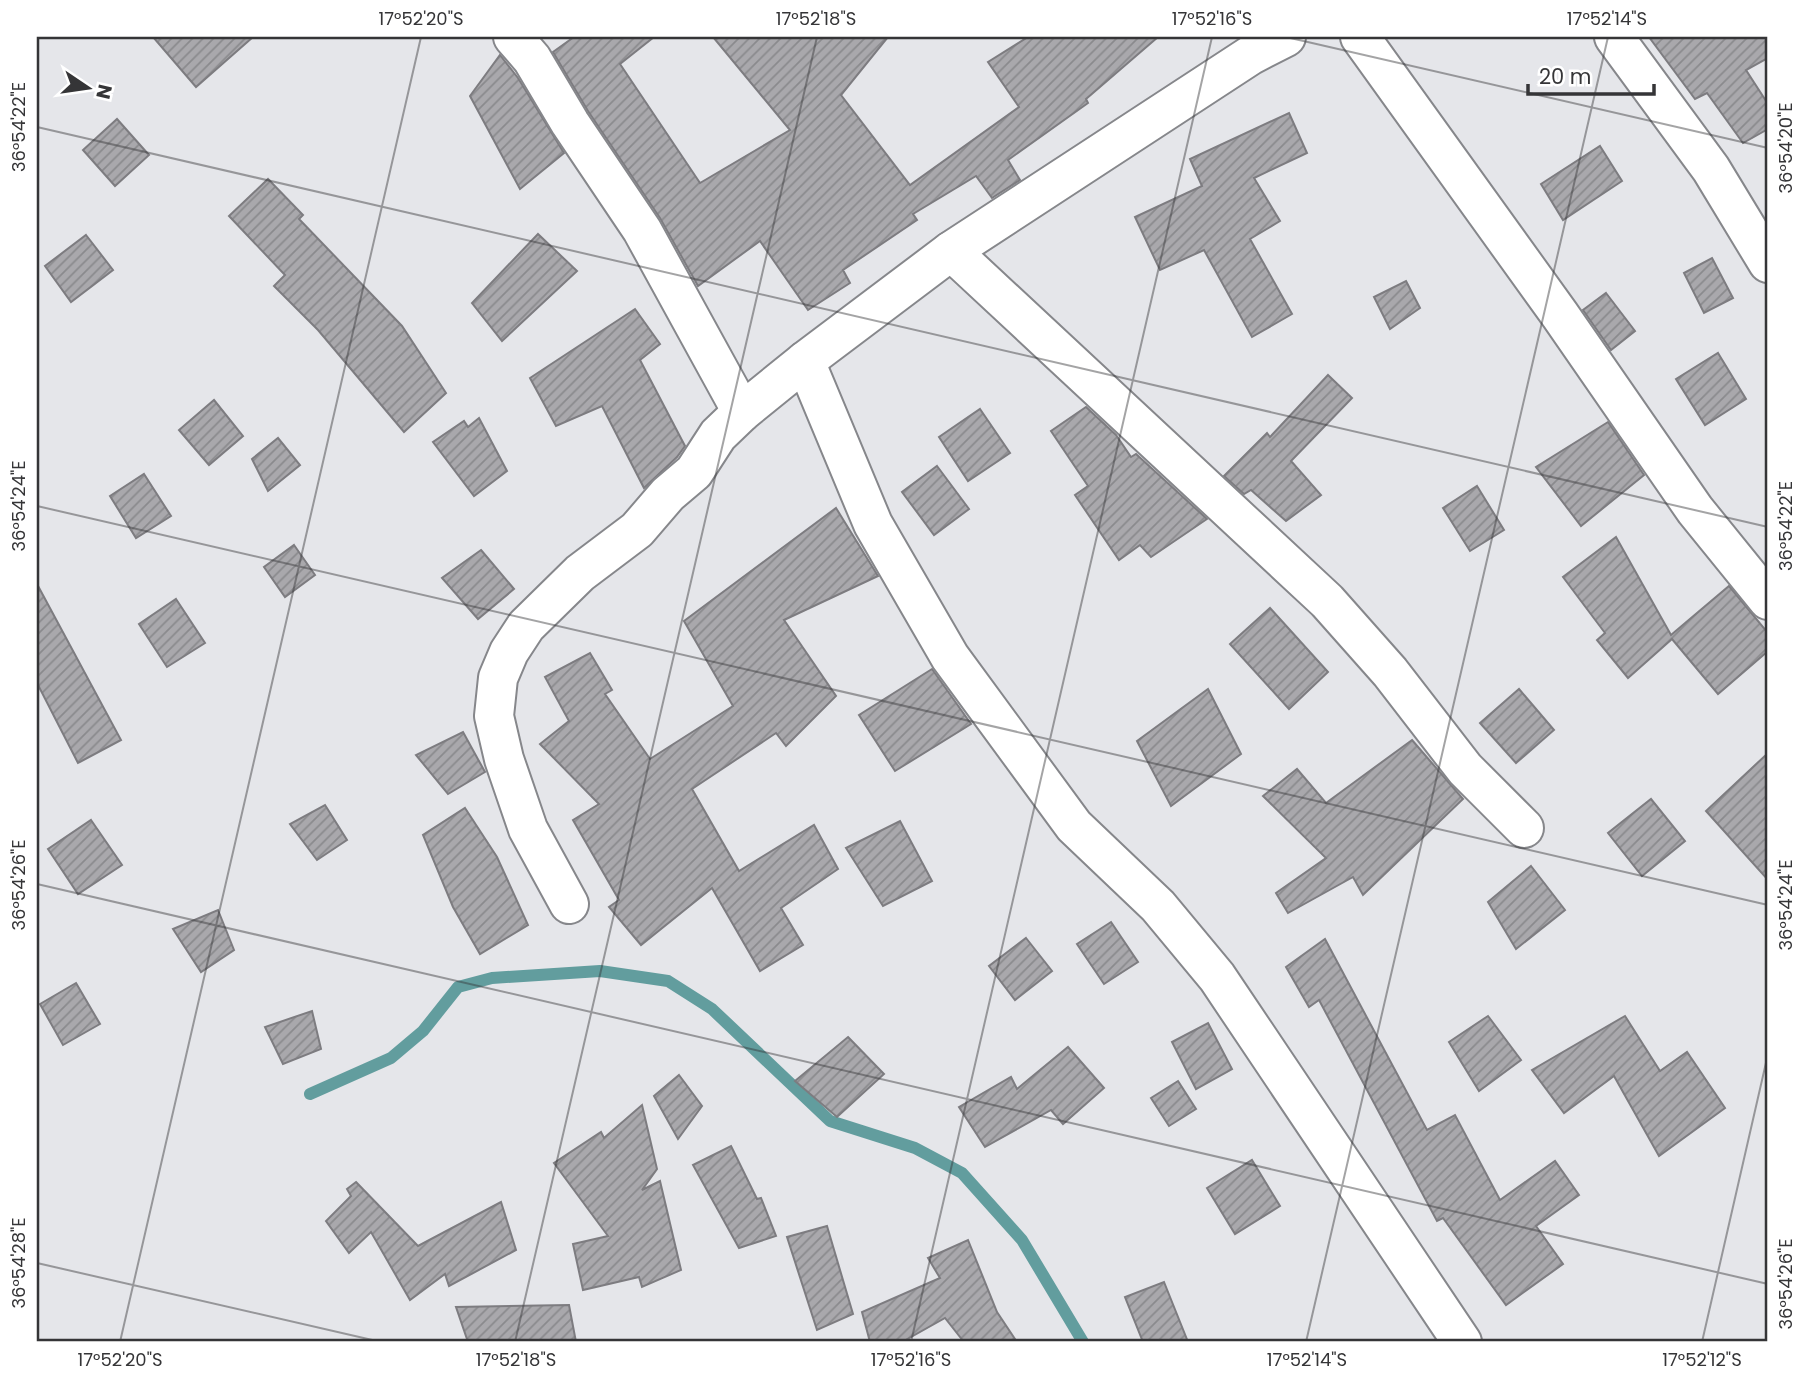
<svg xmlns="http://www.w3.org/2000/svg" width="1805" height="1379" viewBox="0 0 1805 1379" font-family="Poppins,sans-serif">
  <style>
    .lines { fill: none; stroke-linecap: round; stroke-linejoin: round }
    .stream { stroke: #629d9e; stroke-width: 12 }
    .building { fill: url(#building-hatch); stroke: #7d7c80; stroke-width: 2 }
    .minor-casing { stroke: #86878b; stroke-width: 42 }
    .minor { stroke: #fff; stroke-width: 38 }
    .ticks { fill: none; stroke: #353537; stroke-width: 2; stroke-opacity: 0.45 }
    .neatline { fill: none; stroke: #353537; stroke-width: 2.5 }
    .ticks-label { font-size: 18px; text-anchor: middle; fill: #353537 }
  </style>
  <defs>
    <pattern id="building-hatch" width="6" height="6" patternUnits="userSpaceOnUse" patternTransform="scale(1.75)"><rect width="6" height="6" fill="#a9a8ac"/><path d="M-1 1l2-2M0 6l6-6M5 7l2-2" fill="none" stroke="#8a8a8d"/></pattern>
  </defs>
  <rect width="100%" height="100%" fill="#e5e6ea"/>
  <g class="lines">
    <!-- stream -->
    <polyline class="stream" points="310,1094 391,1058 423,1031 458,987 492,978 600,971 668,981 712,1009 830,1121 915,1148 962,1173 1022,1240 1083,1342"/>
  </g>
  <!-- building -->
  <g class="building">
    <polygon points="153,37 253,37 196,87"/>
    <polygon points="574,37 654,37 620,64 700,183 790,130 713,37 888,37 841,95 910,185 1019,107 988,62 1028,37 1158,37 1086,99 1088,103 1008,160 1020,180 992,198 976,176 913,214 917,220 843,270 850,283 808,310 760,241 698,286 660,218 588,111 553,52"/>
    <polygon points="1649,37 1768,37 1768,58 1746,70 1768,104 1768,129 1743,143 1707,93 1695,99"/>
    <polygon points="500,55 518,78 564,153 520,189 470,96"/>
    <polygon points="1289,113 1307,153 1254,178 1280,221 1250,239 1292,314 1252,337 1204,250 1160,270 1135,217 1202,186 1190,159"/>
    <polygon points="117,119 149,155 115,186 83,150"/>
    <polygon points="1600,146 1622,181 1563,220 1541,184"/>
    <polygon points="268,179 303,215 299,219 402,326 446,393 404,432 318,330 274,286 285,275 229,216"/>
    <polygon points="538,234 577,271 502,341 472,303"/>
    <polygon points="86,235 113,270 71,302 45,266"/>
    <polygon points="1712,258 1733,298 1704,313 1684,273"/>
    <polygon points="1406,281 1420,308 1390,329 1374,297"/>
    <polygon points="1606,293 1635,331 1611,350 1583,310"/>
    <polygon points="635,309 660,344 640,360 685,446 677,457 644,488 602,406 556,426 530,378"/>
    <polygon points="1718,353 1746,399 1705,425 1676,379"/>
    <polygon points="1328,375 1352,398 1291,461 1321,495 1286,521 1251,490 1244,494 1224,476 1267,433 1270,437"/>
    <polygon points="214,400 243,436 209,465 179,430"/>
    <polygon points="1086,407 1116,435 1131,457 1136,454 1207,519 1151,557 1140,545 1119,560 1075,495 1088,486 1051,431"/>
    <polygon points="980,409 1010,453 968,481 939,437"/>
    <polygon points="479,418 507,471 474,496 433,442 464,421 468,427"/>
    <polygon points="1608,422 1644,475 1581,526 1536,467"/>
    <polygon points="278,438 300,465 268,491 252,459"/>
    <polygon points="937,466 969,509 934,535 902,492"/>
    <polygon points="144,474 171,516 136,538 110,496"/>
    <polygon points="1477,486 1504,530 1470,551 1443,508"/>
    <polygon points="836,508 878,576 784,620 836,696 786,746 776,733 692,789 739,871 814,825 838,869 781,908 803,945 760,971 712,888 641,945 609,907 619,900 573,820 599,804 540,744 569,721 545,677 590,653 612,690 605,694 650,759 733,706 684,621"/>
    <polygon points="1616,537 1671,635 1729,586 1768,633 1768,651 1718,694 1672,639 1628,678 1597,640 1605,633 1563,577"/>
    <polygon points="294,545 315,575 285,597 264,567"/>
    <polygon points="481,550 514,589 478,619 442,578"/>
    <polygon points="37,584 121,740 78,763 37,683"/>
    <polygon points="176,599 205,643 167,667 139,624"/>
    <polygon points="1270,608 1328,672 1289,709 1230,644"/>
    <polygon points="932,669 971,724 895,771 859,715"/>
    <polygon points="1208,689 1241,754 1171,806 1137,741"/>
    <polygon points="1519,689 1554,730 1516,763 1480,723"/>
    <polygon points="463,732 485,772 448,794 416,755"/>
    <polygon points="1412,740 1463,799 1363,895 1353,877 1288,913 1276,893 1326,858 1263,796 1297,769 1326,803"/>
    <polygon points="1768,753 1768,880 1706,811"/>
    <polygon points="1651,799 1685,841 1642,876 1608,833"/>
    <polygon points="325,805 347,840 317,860 290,824"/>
    <polygon points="465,808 497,857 528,925 480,954 453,907 423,835"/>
    <polygon points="91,820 122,865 78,894 48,849"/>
    <polygon points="900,821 932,881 883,906 846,848"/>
    <polygon points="1531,866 1565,910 1516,949 1488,902"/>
    <polygon points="218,910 234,950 201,972 173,929"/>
    <polygon points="1111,922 1138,962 1104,984 1077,944"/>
    <polygon points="1026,938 1052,971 1015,1000 989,966"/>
    <polygon points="1325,939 1427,1130 1455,1115 1500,1200 1555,1161 1579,1195 1536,1226 1563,1264 1506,1305 1443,1218 1437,1221 1319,1000 1309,1007 1286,967"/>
    <polygon points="76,983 100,1024 63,1045 40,1004"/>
    <polygon points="312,1011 321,1049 283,1064 265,1027"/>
    <polygon points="1488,1016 1521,1060 1479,1091 1449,1042"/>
    <polygon points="1625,1016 1660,1071 1687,1052 1725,1108 1659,1156 1614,1076 1564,1113 1532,1070"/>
    <polygon points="1208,1023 1232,1069 1196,1089 1172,1042"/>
    <polygon points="848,1037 884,1074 837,1117 795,1081"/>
    <polygon points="1068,1047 1104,1088 1063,1124 1051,1110 985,1147 959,1107 1011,1077 1017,1089"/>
    <polygon points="679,1075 702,1106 678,1139 654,1096"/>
    <polygon points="1178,1081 1196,1109 1169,1126 1151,1098"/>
    <polygon points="642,1105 657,1169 642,1190 660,1181 681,1270 642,1287 639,1277 583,1290 573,1244 608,1236 554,1163 601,1132 604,1138"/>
    <polygon points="731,1146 757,1199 761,1198 776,1236 739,1248 693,1165"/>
    <polygon points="1252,1160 1280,1206 1235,1234 1207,1188"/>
    <polygon points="356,1182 418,1246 501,1202 516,1250 449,1286 445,1274 410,1300 371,1232 349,1253 326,1221 351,1196 347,1189"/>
    <polygon points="827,1226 853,1314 817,1330 787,1237"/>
    <polygon points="968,1240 997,1312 1017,1342 964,1342 945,1318 902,1342 870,1342 862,1312 940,1278 928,1258"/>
    <polygon points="1164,1282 1188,1342 1143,1342 1125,1297"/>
    <polygon points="569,1305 576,1342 468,1342 456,1307"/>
  </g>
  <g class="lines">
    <!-- minor casing -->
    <g class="minor-casing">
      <g id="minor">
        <polyline points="513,37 532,59 570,123 642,230 742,412"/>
        <polyline points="1360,37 1560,315 1695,510 1768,600"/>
        <polyline points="1614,37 1711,169 1768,263"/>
        <polyline points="951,251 1327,601 1390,672 1465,769 1524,828"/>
        <polyline points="805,361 873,524 950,657 1074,826 1158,906 1217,977 1462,1342"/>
        <polyline points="569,904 528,829 504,759 494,716 498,678 509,652 526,626 580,573 637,530 668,494 694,472 718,435 742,412 805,361 951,251 1251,55 1286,37"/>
      </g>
    </g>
    <!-- minor -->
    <use href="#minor" class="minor"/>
  </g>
  <!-- ticks -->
  <path class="ticks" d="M1286 37 1768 148M37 127 1768 527M37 506 1768 905M37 884 1768 1284M37 1263 381 1342M120 1342 421 37M515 1342 817 37M911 1342 1212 37M1306 1342 1608 37M1702 1342 1768 1054"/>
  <!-- border -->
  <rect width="1805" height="1379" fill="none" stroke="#ffffff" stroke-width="77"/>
  <!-- north arrow -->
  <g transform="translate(88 88) rotate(103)" stroke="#ffffff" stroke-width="5" paint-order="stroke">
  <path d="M0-5L12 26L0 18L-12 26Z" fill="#353537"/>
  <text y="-10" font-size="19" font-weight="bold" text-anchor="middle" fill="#353537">N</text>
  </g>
  <!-- scale -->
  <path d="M1528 84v10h126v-10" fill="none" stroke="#353537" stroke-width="3.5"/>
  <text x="1539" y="84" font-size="21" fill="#353537" stroke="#ffffff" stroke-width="5" paint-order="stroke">20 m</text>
  <rect x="38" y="38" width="1728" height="1302" class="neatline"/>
  <g class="ticks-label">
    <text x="421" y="25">17°52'20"S</text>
    <text x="816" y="25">17°52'18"S</text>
    <text x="1212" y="25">17°52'16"S</text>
    <text x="1607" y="25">17°52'14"S</text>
    <text transform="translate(19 127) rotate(-90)" y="6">36°54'22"E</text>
    <text transform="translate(1786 148) rotate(-90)" y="6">36°54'20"E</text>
    <text transform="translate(19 506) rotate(-90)" y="6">36°54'24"E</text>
    <text transform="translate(1786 526) rotate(-90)" y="6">36°54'22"E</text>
    <text transform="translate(19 885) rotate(-90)" y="6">36°54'26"E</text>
    <text transform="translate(1786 905) rotate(-90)" y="6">36°54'24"E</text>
    <text transform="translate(19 1263) rotate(-90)" y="6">36°54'28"E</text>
    <text transform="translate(1786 1284) rotate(-90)" y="6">36°54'26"E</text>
    <text x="120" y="1366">17°52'20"S</text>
    <text x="516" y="1366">17°52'18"S</text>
    <text x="911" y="1366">17°52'16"S</text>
    <text x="1307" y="1366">17°52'14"S</text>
    <text x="1702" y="1366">17°52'12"S</text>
  </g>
</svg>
